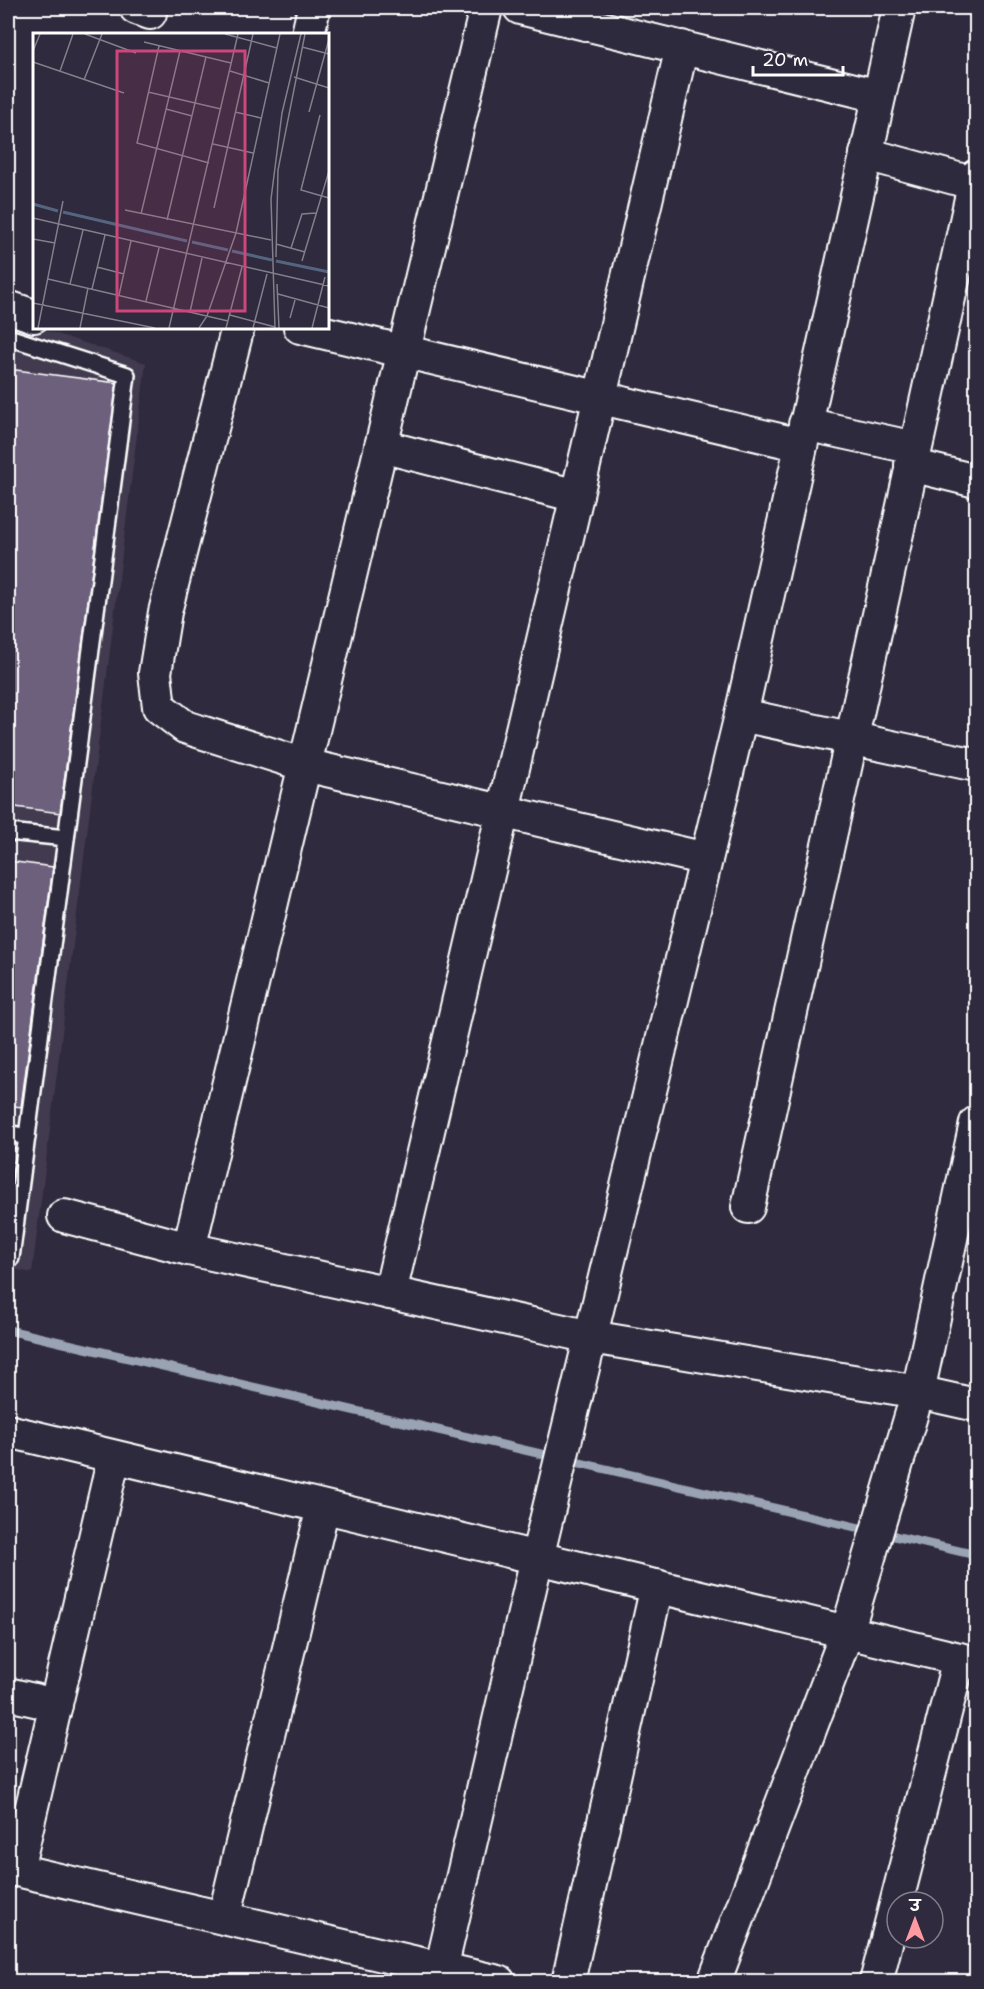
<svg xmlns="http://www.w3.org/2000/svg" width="984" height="1989" viewBox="0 0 984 1989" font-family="'Shantell Sans','Playpen Sans Deva',sans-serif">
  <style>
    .built { fill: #423a50 }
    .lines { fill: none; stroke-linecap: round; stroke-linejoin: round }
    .stream { stroke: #99a3b3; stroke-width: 9 }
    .building { fill: #6d617d; stroke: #fff; stroke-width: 1.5 }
    .lane-casing { stroke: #fff; stroke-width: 20 }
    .street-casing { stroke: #fff; stroke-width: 36 }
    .lane { stroke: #2f2a3d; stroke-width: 15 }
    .street { stroke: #2f2a3d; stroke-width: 32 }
    .inset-river { fill: none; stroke: #556580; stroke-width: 3 }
    .inset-road { fill: none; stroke: #827f8b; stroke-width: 1.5 }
    .view { fill: #ce467c; fill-opacity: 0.15; stroke: #ce467c; stroke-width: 3 }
    .inset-edge { fill: none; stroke: #fff; stroke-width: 3 }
  </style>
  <rect width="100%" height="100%" fill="#2f2a3d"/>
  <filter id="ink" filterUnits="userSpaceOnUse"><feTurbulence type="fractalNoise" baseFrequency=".0167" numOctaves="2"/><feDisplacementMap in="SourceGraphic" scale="12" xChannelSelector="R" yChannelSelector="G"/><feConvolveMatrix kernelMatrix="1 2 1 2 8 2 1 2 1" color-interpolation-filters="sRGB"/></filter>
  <g filter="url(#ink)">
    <!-- built -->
    <polygon class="built" points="8,318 146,363 32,1273 8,1268"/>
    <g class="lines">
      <!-- stream -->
      <polyline class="stream" points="8,1330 976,1555"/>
    </g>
    <!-- building -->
    <g class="building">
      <polygon points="8,369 117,383 60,813 8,806"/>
      <polygon points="8,861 53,867 21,1107 8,1105"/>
      <polygon points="8,1147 17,1149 8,1190"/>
    </g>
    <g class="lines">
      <!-- lane casing -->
      <g class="lane-casing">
        <g id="lane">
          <polyline points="8,337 127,375 11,1258 8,1257"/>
          <polyline points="8,832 66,838"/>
          <polyline points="8,1133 27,1137"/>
        </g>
      </g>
      <!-- street casing -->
      <g class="street-casing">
        <g id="street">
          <polyline points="136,8 150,13"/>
          <polyline points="520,8 879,96"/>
          <polyline points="308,34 314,8"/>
          <polyline points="866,154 976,184"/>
          <polyline points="8,307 34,316"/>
          <polyline points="238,327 165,612 155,673 159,707 185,727 305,765 706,859"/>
          <polyline points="300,327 801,445"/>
          <polyline points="805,424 915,448"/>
          <polyline points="381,446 577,496"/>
          <polyline points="911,465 976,481"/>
          <polyline points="741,715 976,765"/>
          <polyline points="748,1207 976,176"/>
          <polyline points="64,1216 189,1249 591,1337 918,1392 976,1405"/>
          <polyline points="189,1249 486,8"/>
          <polyline points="390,1293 682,47"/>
          <polyline points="8,1431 976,1663"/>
          <polyline points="8,1694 56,1705"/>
          <polyline points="8,1868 499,1982"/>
          <polyline points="17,1870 114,1457"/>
          <polyline points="224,1918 323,1507"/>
          <polyline points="438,1982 537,1558 741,715 899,8"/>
          <polyline points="568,1982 657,1586"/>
          <polyline points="714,1982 847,1632 918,1392 976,1123"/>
          <polyline points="876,1982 959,1659"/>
        </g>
      </g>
      <!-- lane -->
      <use href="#lane" class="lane"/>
      <!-- street -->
      <use href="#street" class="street"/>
    </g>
  </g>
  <!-- overview -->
  <g transform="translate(33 33)">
    <rect width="296" height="296" fill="#2f2a3d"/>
    <path class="inset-river" d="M0 171 25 178M30 179 154 208M159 209 195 217M199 218 239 227M243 228 296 239"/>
    <path class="inset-road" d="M52 1 103 20M192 1 244 15M111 9 198 30M126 13 104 110 176 130M269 14 296 21M0 18 7 1M0 29 91 60M27 38 40 1M197 38 236 50M261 44 296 55M51 47 69 1M115 59 188 76M133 76 159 83M202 79 228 85M276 79 296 6M287 82 268 157 296 165M180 111 220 120M181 175 220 1M92 177 238 207M108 181 147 18M0 185 296 253M134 187 173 24M0 206 22 210M243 211 272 219M258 215 269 181 283 180M243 224 245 137 272 1M269 228 296 138M64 234 91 241M15 246 195 288M37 251 50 197M244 251 246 295M59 256 72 202M245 261 296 275M86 262 98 208M113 268 126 215M0 270 122 295M157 279 169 225M197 282 242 294M257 285 262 267M5 295 30 168M47 295 55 255M136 295 205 1M166 295 174 283 203 200 247 1M193 295 209 234M220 295 234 241M242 295 238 166 249 80 268 1M279 295 292 244"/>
    <path class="view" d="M84 18H212V278H84Z"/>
    <rect width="296" height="296" class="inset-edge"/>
  </g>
  <!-- margin -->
  <rect width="984" height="1989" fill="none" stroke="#2f2a3d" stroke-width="30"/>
  <rect x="15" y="15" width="954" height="1959" fill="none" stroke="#fff" stroke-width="2" filter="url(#ink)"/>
  <!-- north arrow -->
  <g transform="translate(915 1920)"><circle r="28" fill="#2f2a3d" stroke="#827f8b" stroke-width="1.5"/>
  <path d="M0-4.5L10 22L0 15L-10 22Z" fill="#ff9aa2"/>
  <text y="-9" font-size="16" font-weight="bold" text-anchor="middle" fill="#ffffff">उ</text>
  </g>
  <!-- scale -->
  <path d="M753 66v9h90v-9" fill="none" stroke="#ffffff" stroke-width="3"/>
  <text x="762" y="66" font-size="18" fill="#ffffff" stroke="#2f2a3d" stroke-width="4.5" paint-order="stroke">20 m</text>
</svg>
